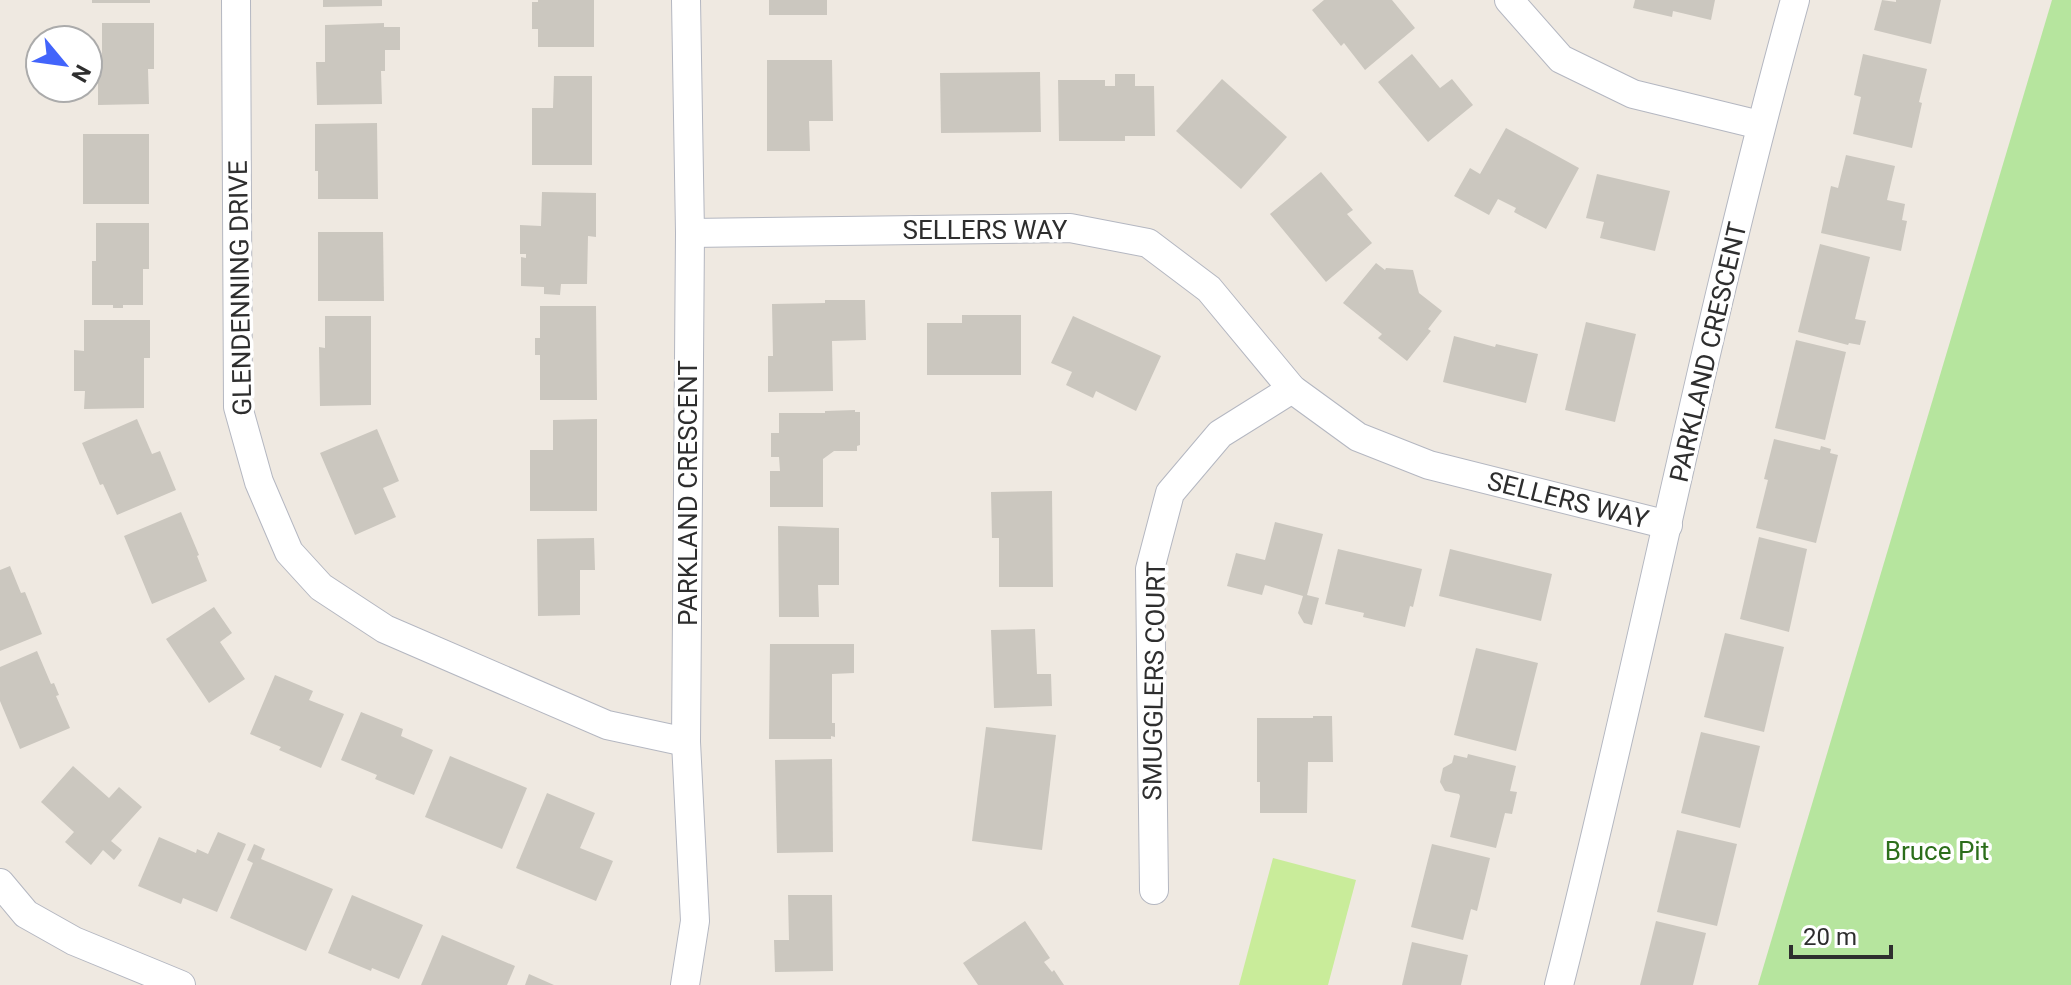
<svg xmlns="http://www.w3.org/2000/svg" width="2071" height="985" viewBox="0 0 2071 985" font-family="Roboto,sans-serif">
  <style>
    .green { fill: #b6e59e }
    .pitch { fill: #c9ec9a }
    .building { fill: #cbc7bf }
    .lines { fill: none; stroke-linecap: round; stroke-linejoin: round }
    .minor-casing { stroke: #b4b7c1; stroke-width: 30 }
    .minor { stroke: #fff; stroke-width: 28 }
    .labels { text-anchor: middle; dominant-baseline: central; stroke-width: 7; stroke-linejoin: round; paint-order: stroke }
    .street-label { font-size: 26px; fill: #2e2e2e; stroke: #fff }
    .park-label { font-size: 26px; fill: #2c6e1b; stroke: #fff }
  </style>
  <rect width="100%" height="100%" fill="#efe9e1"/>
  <!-- green -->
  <polygon class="green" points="2052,0 2071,0 2071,985 1758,985"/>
  <!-- pitch -->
  <polygon class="pitch" points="1273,858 1356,880 1328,985 1239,985"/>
  <!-- building -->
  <g class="building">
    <rect x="92" y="0" width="58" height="3"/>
    <polygon points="323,0 382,0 382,6 323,7"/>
    <polygon points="538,0 594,0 594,47 538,47 538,29 532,29 532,2 538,2"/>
    <rect x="769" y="0" width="58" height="15"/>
    <polygon points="1324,0 1392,0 1415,28 1365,70 1344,43 1341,46 1312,10"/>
    <polygon points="1635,0 1715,0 1711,20 1673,11 1672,17 1633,8"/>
    <polygon points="1882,0 1896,2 1896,0 1941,0 1931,44 1874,30"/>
    <polygon points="102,23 154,23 154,69 148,69 149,104 98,105 98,61 102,62"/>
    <polygon points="384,23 384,27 400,27 400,50 385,50 385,71 381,71 382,104 317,105 316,62 325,62 325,25"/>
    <polygon points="1412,54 1440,88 1452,79 1473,105 1428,142 1378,82"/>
    <polygon points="1863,54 1927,69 1919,102 1922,103 1912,148 1853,134 1861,97 1854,95"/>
    <polygon points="767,60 832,60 833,121 809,121 810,151 767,151"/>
    <polygon points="1040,72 1041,132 941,133 940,73"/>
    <polygon points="1115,74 1135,74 1135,86 1154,86 1155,136 1125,136 1125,141 1059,141 1058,80 1105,80 1105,86 1115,86"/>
    <polygon points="554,76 592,76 592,165 532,165 532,108 553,108"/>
    <polygon points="1222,79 1287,137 1241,189 1176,131"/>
    <polygon points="377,123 378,199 318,199 318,171 315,171 315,124"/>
    <polygon points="1506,128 1579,168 1546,229 1514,212 1516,208 1498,199 1489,215 1454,196 1470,168 1480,174"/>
    <rect x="83" y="134" width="66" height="70"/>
    <polygon points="1846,155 1895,166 1887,200 1905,204 1902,220 1907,221 1901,251 1821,233 1831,186 1838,188"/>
    <polygon points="1321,172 1353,210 1347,214 1372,243 1326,282 1270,214"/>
    <polygon points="1597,174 1670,191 1655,251 1600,238 1604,222 1586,218"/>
    <polygon points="542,192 596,193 596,237 588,236 587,284 561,284 560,295 544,294 544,287 521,286 521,257 526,258 526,254 520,254 520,225 541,226"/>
    <polygon points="96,223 149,223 149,269 143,269 143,305 123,305 123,308 113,308 113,305 92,305 92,261 96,261"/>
    <polygon points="318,232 383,232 384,301 318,301"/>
    <polygon points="1820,244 1870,257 1855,319 1866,321 1860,345 1849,343 1848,345 1798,332"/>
    <polygon points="1376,263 1385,270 1386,268 1413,270 1419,293 1442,311 1428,329 1431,331 1407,361 1378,338 1382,334 1343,303"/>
    <polygon points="825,300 865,300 866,340 832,341 833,391 768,392 768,356 773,356 772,304 825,303"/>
    <polygon points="540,306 596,306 597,400 540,400 540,355 535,355 535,338 540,338"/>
    <polygon points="962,315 1021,315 1021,375 927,375 927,323 962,323"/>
    <polygon points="325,316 371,316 371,405 320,406 319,347 325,348"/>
    <polygon points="1073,316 1161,356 1136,411 1096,391 1093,398 1066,385 1072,372 1051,363"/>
    <polygon points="84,320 150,320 150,358 144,358 144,408 84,409 85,391 74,391 74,350 84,351"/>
    <polygon points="1586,322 1636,334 1615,422 1565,410"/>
    <polygon points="1454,336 1495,347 1496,344 1538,354 1526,403 1443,382"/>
    <polygon points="1796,340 1846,352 1825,440 1775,428"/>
    <polygon points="855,410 855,412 860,412 860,445 857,446 857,451 834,451 823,459 823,507 770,507 770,471 780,471 779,457 771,457 771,433 779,433 779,413 825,413 825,411"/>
    <polygon points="137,419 152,454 160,451 176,490 117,515 103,484 100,485 82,443"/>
    <polygon points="597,419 597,511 530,511 530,450 553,450 553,420"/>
    <polygon points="377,429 399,481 383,488 396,517 355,535 320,453"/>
    <polygon points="1774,439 1820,450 1821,446 1831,449 1830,453 1838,455 1816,543 1756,528 1768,480 1764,479"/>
    <polygon points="1052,491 1053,587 999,587 999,538 992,538 991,492"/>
    <polygon points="181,512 199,555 197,556 207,581 152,604 124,536"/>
    <polygon points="1275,522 1323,534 1307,595 1319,598 1312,625 1304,623 1298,613 1303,596 1265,585 1262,595 1227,586 1236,553 1265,560"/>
    <polygon points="778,526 839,528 839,585 818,585 819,617 779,617"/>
    <polygon points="1759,537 1807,549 1789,632 1740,619"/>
    <polygon points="594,538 595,570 580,570 580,615 538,616 537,539"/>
    <polygon points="1338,549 1422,569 1413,607 1410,606 1405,627 1363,617 1364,613 1325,604"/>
    <polygon points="1450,549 1552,574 1541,621 1439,596"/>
    <polygon points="10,566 21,593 25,592 42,634 0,651 0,570"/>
    <polygon points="214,607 232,633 220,642 245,679 209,703 166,639"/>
    <polygon points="1035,629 1037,674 1051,674 1052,706 994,708 991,630"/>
    <polygon points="1725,633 1784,647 1764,732 1704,717"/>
    <polygon points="770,644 854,644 854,673 832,674 832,723 835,723 835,737 831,736 831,739 769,739"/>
    <polygon points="1476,648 1538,663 1516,751 1454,735"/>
    <polygon points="37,651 51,684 54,683 59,695 56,696 70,728 20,749 0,701 0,667"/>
    <polygon points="275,675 313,691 309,700 344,714 321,768 279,750 281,747 250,734"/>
    <polygon points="361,712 403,729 401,736 433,750 414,795 375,779 377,775 341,760"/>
    <polygon points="1313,716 1332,716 1333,762 1308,762 1307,813 1260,813 1260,782 1257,782 1257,718 1313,718"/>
    <polygon points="986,727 1056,735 1042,850 972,841"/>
    <polygon points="1701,732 1760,746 1740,828 1681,813"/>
    <polygon points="1468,754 1516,766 1510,791 1517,792 1512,814 1505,813 1496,848 1450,837 1460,796 1459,794 1445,791 1440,782 1443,768 1452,763 1454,755 1467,758"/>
    <polygon points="450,756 527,788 502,849 425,817"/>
    <polygon points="832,759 833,852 777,853 775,760"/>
    <polygon points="73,766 109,798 119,787 142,807 111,841 122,850 114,860 103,850 91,865 65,842 74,832 41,802"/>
    <polygon points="547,793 595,813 580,848 613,861 596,901 516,868"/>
    <polygon points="1677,830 1737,844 1717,926 1657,912"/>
    <polygon points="218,832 246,844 217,912 183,898 181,904 138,886 159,837 196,853 197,849 208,854"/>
    <polygon points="254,844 265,849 261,859 333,889 306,951 230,918 253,863 247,860"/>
    <polygon points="1432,844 1490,858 1477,911 1471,909 1463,940 1411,927"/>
    <polygon points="352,895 423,925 399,979 372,968 371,971 328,953"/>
    <polygon points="788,895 832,895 833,971 775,972 774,940 789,940"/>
    <polygon points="1025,921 1050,958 1044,962 1052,972 1054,970 1064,985 978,985 963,963"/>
    <polygon points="1656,921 1706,933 1693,985 1640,985"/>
    <polygon points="442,935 515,966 507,985 421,985"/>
    <polygon points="1412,942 1468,955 1461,985 1402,985"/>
    <polygon points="529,974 554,985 525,985"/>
  </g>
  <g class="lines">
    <!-- minor casing -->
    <g class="minor-casing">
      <g id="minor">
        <polyline points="236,0 238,407 259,482 289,552 321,587 385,629 607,725 686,742"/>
        <polyline points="1509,0 1561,59 1633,94 1760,125"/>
        <polyline points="690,233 1070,228 1148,243 1209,289 1292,389 1358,437 1429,465 1668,525"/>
        <polyline points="0,883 26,914 74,941 181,985"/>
        <polyline points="1154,890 1150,569 1170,493 1220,434 1292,389"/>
        <polyline points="685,985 695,921 686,742 690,233 686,0"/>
        <path d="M1559 985C1642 658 1705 325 1795 0"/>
      </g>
    </g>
    <!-- minor -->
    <use href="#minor" class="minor"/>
  </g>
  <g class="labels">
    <!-- street labels -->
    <g class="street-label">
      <text x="985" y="230">SELLERS WAY</text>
      <text transform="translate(240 288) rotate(-91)">GLENDENNING DRIVE</text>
      <text transform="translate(1708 352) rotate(-77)">PARKLAND CRESCENT</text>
      <text transform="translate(688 493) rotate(-90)">PARKLAND CRESCENT</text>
      <text transform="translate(1568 500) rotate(14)">SELLERS WAY</text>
      <text transform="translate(1154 681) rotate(-89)">SMUGGLERS COURT</text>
    </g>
    <!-- park labels -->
    <g class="park-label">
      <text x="1937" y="851">Bruce Pit</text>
    </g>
  </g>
  <!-- north arrow -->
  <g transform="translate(64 64) rotate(119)"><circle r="38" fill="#ffffff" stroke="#ababab" stroke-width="2"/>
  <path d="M0-6L14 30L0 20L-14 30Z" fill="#4264fb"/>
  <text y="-12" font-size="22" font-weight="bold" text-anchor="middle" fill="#2e2e2e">N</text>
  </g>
  <!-- scale -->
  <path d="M1791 945v12h100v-12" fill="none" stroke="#2e2e2e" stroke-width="4"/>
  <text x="1803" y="945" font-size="24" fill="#2e2e2e" stroke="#ffffff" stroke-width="6" paint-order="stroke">20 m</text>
</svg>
